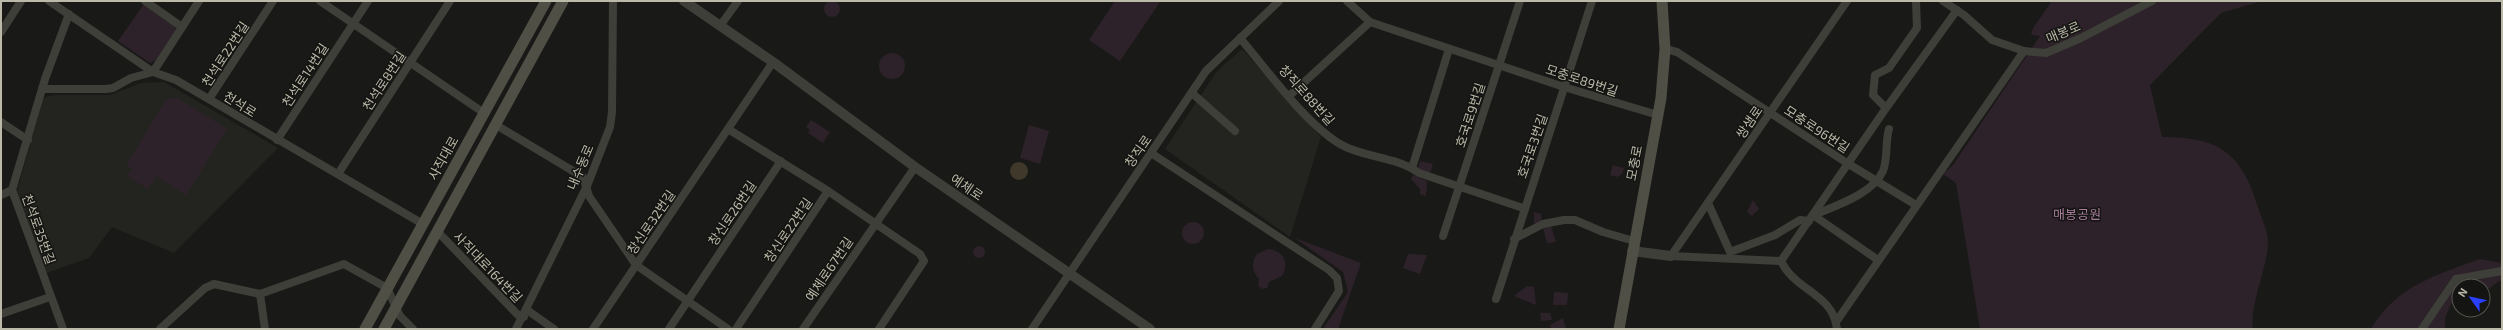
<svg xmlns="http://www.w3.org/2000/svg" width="2503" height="330" viewBox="0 0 2503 330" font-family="'Exo 2','Noto Sans KR',sans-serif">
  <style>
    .built { fill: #232420 }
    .green { fill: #2d2229 }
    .water { fill: #3f382b }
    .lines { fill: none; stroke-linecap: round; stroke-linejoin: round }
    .minor { stroke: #3e3f38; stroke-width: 8 }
    .tertiary { stroke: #3e3f38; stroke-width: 10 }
    .secondary { stroke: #4f4f45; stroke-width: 11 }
    .labels { text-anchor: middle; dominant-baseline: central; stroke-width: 3; stroke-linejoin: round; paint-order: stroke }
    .street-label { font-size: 13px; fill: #bbb9a8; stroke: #141412 }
    .park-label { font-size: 13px; fill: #a77d9b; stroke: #141412 }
  </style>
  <rect width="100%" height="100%" fill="#191917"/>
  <!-- built -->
  <g class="built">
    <polygon points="1242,49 1321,137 1290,237 1165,149 1217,71"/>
    <polygon points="164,82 278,148 174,253 112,227 89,258 46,273 16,195 43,99 48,96 57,95 110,95 141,83"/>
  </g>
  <!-- green -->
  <g class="green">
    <circle cx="832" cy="9" r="8"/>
    <polygon points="1115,1 1160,2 1120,61 1089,40"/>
    <path d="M2052 1H2262L2221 13 2150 85 2162 137C2219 137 2241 152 2258 207 2261 217 2268 231 2268 242 2268 267 2249 305 2253 329H1980L1956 183 1943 174 1953 165 2040 36 2031 35 2033 28Z"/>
    <polygon points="144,4 173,24 176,29 156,60 150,63 118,41"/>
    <circle cx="892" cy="66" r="13"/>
    <polygon points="176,97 227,129 186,195 156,176 148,189 127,176 132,169 126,165 166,100"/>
    <polygon points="811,120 830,132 823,143 808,133 810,130 806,127"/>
    <polygon points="1029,125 1049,131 1040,164 1020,158"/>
    <polygon points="1420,161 1433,164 1430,173 1418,170"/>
    <polygon points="1613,165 1624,168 1622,174 1617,177 1610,175"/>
    <polygon points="1413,175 1427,181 1426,196 1420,194 1420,189 1411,179"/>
    <polygon points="1753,200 1759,209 1752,216 1747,212"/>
    <polygon points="1534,212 1541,214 1542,221 1534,224"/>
    <circle cx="1193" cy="233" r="11"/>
    <polygon points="1551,226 1556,242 1547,243 1543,228"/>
    <polygon points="1295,238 1361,263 1338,329 1323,329 1348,292 1343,272"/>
    <circle cx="979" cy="252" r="6"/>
    <path d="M1268 249C1283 250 1290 263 1282 276L1269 282 1267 288 1262 289 1258 286 1259 279C1252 271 1251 263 1257 254Z"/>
    <polygon points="1408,254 1427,255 1420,274 1403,268"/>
    <path d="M2480 259 2502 263V281H2499L2483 293V286H2459V298L2453 300 2445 318V329H2371C2396 286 2436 275 2480 259Z"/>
    <polygon points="1527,286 1534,287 1536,305 1514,296"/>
    <polygon points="1554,292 1568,293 1567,305 1553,305"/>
    <polygon points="1540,313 1550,313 1552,320 1541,321"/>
    <polygon points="1563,318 1566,329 1551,329 1550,325"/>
  </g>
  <!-- water -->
  <circle class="water" cx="1019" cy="171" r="9"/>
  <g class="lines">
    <!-- minor -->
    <g class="minor">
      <polyline points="49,1 153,72 176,80 423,224"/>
      <polyline points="145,1 182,27"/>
      <polyline points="320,1 484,113"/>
      <polyline points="1347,1 1370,22 1564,87 1658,115"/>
      <polyline points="1943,1 1964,15 1992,40 2024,51 2046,53 2081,38 2152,1"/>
      <polyline points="720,26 738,1"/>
      <polyline points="1,32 21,1"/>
      <path d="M1240 38C1267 70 1305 123 1340 144 1363 158 1396 156 1419 173L1523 208"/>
      <polyline points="1665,49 1677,52 1847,163 1916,205"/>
      <polyline points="42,89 106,89 113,88 131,78 153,72 199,1"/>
      <polyline points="1193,94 1235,131"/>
      <polyline points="1289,96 1370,22"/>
      <polyline points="209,99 273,1"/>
      <polyline points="1886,108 1873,95 1875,75 1889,68 1917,28 1916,1"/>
      <polyline points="1,122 28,140"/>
      <polyline points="496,125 583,177 589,196 636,265 728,329"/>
      <polyline points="728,129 828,191 920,254 924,261 879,329"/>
      <polyline points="277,140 368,1"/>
      <polyline points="1151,153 1329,270 1337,278 1339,291 1315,329"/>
      <polyline points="1412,168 1449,49"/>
      <polyline points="338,174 450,1"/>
      <polyline points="1,195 12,190"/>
      <polyline points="1708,203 1730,252 1775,235 1800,220 1809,221"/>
      <polyline points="1813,215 1878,260"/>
      <path d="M1814 215C1835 206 1873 194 1883 171 1888 159 1885 142 1889 129"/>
      <polyline points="437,231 518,315 524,317"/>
      <polyline points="1443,236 1520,1"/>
      <polyline points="1514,239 1543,224 1564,220 1575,220 1603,232 1634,241"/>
      <polyline points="1671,256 1847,1"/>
      <polyline points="1671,256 1781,261"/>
      <polyline points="260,294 265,329"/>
      <polyline points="1496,299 1592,1"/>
      <polyline points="527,310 554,329"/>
      <polyline points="1,314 50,297"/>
      <polyline points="1836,322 2024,51"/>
      <polyline points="63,329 12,190 45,79 69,14"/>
      <polyline points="160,329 205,288 214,284 260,294 344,264 387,288 400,316 413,329"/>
      <polyline points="516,329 587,186 610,127 612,112 613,1"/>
      <polyline points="593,329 773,62"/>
      <polyline points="669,329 781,161"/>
      <polyline points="736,329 828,191"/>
      <polyline points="803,329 915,167"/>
      <polyline points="1032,329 1206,71 1279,1"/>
      <path d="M1837 329C1833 293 1795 291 1781 261L1884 111 1957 10"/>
      <polyline points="2422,329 2456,279 2502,271"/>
    </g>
    <!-- tertiary -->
    <g class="tertiary">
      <polyline points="684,1 773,62 915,167 1150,329"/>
      <polyline points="1632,251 1671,256"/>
    </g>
    <!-- secondary -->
    <g class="secondary">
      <polyline points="365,329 546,1"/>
      <polyline points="384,329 563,1"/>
      <polyline points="1619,329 1661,98 1665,49 1662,1"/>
    </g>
  </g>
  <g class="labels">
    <!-- street labels -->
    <g class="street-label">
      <text transform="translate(2063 32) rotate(-23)">매봉로</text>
      <text transform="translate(225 54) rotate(-57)">천석로22번길</text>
      <text transform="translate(305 75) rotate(-57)">천석로14번길</text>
      <text transform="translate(1582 80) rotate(18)">모충로89번길</text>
      <text transform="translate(384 81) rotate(-57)">천석로8번길</text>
      <text transform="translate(1307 95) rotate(48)">창직로88번길</text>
      <text transform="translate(240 104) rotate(32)">천석로</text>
      <text transform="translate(1470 115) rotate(-72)">호국로9번길</text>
      <text transform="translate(1749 122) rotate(-56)">쌍샘로</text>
      <text transform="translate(1817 129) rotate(33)">모충로96번길</text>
      <text transform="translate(1532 146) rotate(-71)">호국로3번길</text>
      <text transform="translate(1138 151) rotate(-55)">창직로</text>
      <text transform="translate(443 158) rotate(-61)">사직대로</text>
      <text transform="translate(1634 163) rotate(-79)">모충로</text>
      <text transform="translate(580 167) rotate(-67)">내수동로</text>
      <text transform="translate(967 187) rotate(34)">예체로</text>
      <text transform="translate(732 213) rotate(-56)">창신로26번길</text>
      <text transform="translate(651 222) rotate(-56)">창신로32번길</text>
      <text transform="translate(39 229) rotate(70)">천석로35번길</text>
      <text transform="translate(788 230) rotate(-56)">창신로22번길</text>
      <text transform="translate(488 267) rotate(46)">사직대로164번길</text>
      <text transform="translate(829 269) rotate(-56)">예체로67번길</text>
    </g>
    <!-- park labels -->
    <g class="park-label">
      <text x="2077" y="214">매봉공원</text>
    </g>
  </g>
  <!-- border -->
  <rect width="2503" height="330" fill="none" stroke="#bbb9a8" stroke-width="4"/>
  <!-- north arrow -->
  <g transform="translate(2471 298) rotate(303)"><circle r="19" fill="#141412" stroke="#57564e"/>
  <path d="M0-3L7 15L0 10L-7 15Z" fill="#2941ff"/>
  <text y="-6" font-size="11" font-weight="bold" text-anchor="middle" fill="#bbb9a8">N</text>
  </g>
</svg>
